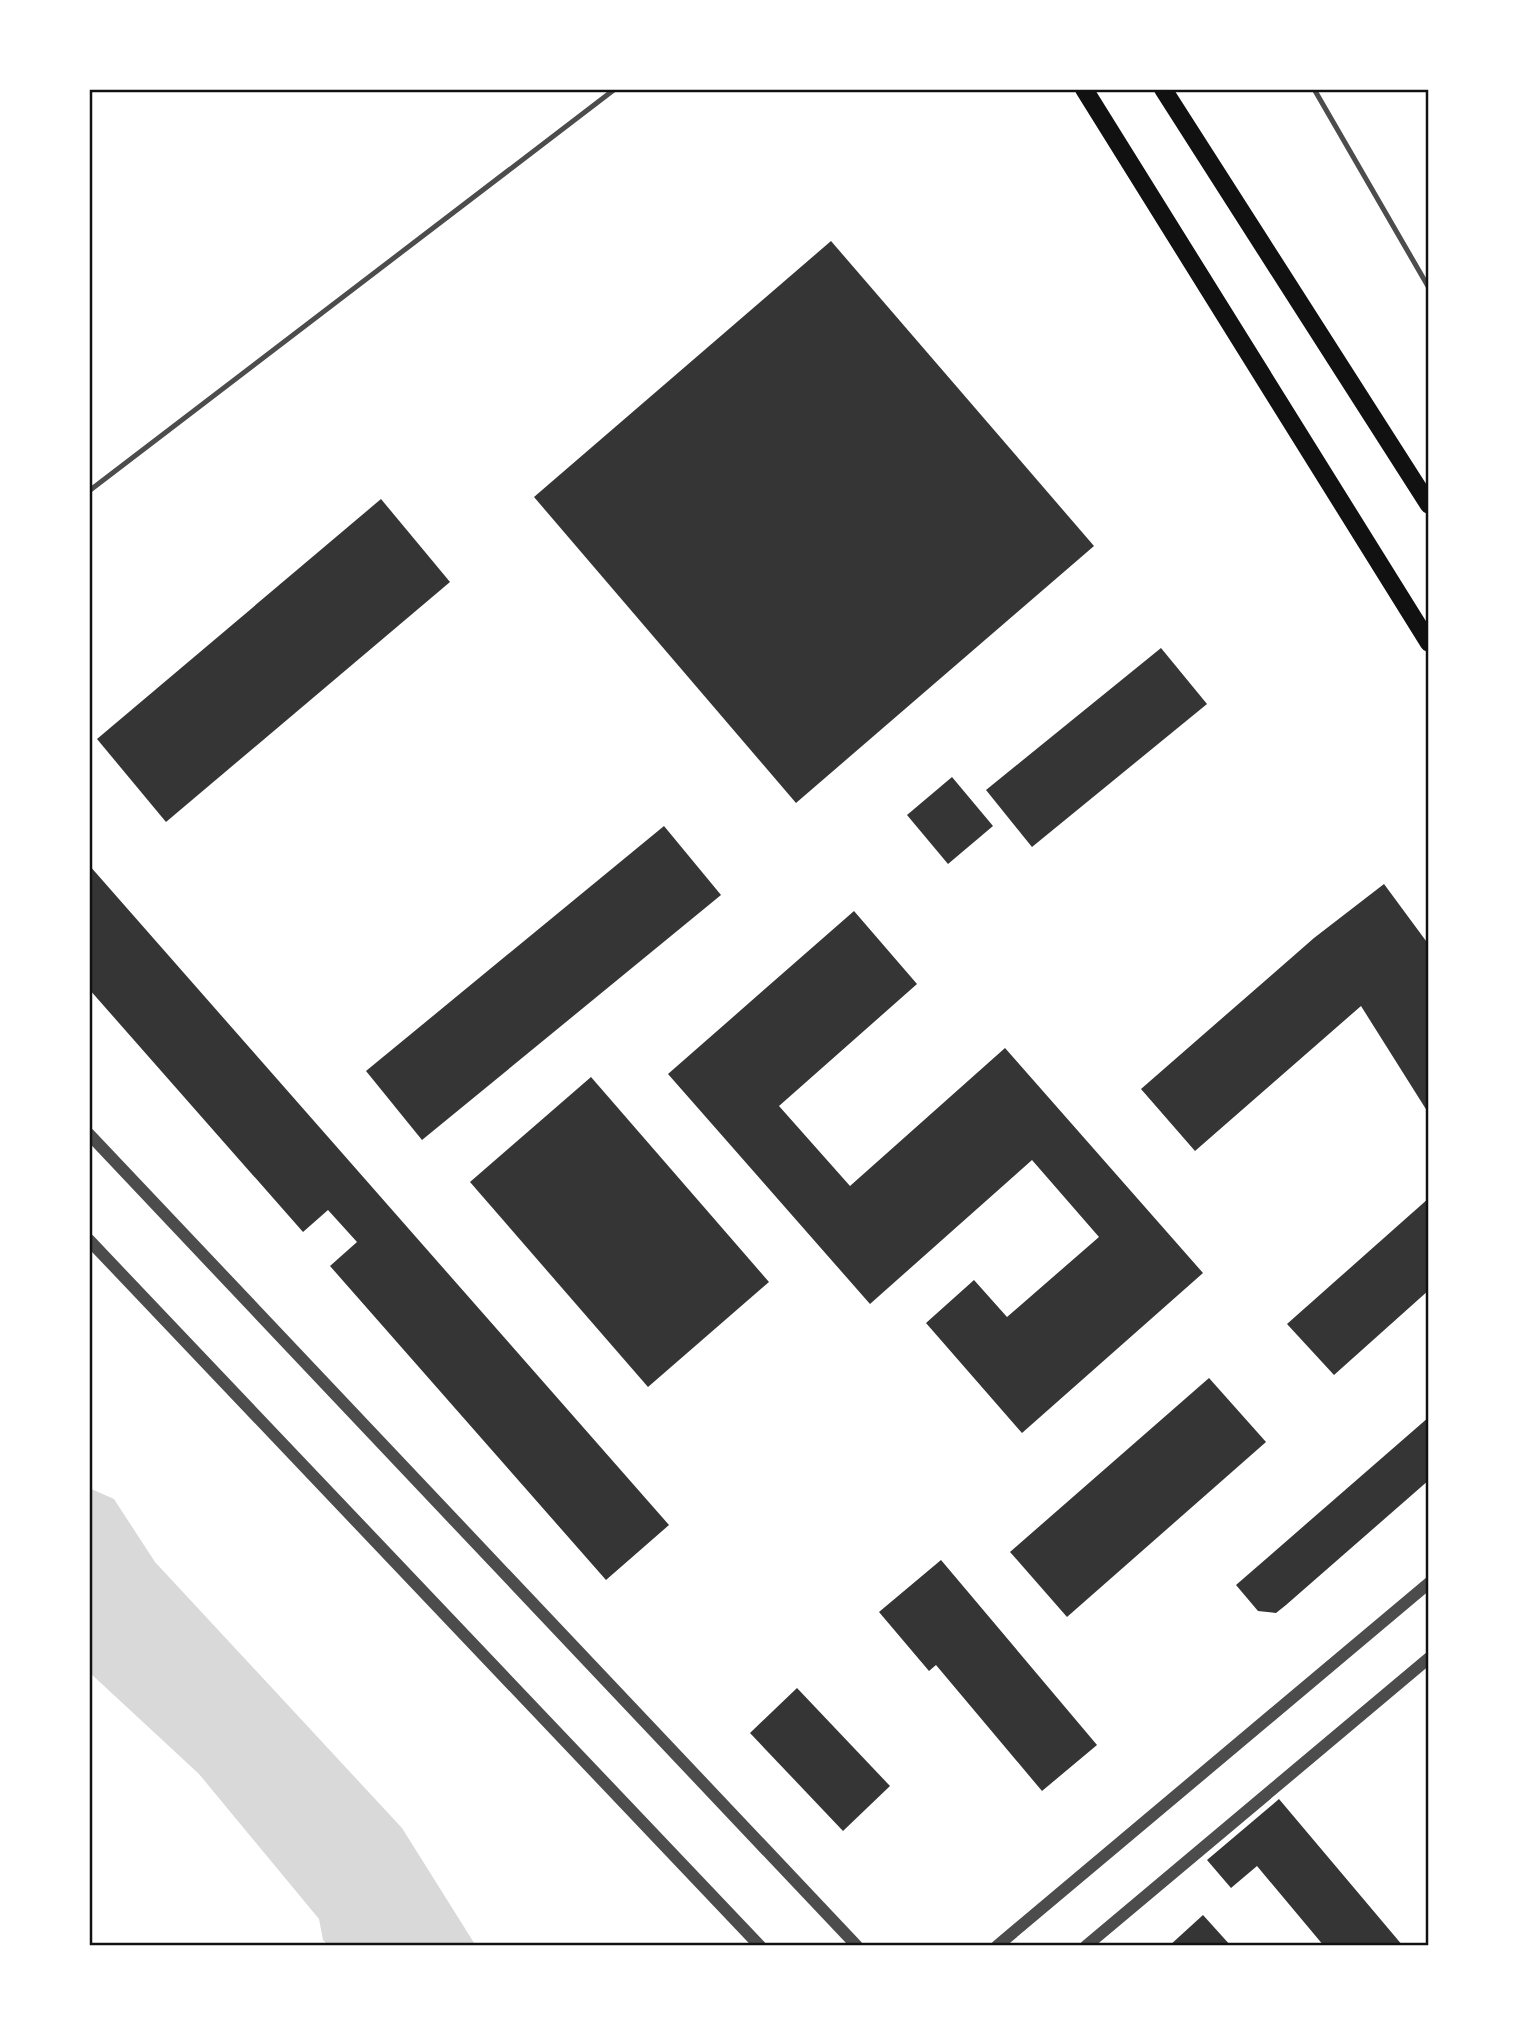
<svg xmlns="http://www.w3.org/2000/svg" width="1518" height="2035" viewBox="0 0 1518 2035" font-family="'Source Sans 3',sans-serif">
  <style>
    .water { fill: #d9d9d9 }
    .building { fill: #353535 }
    .lines { fill: none; stroke-linecap: round; stroke-linejoin: round }
    .service { stroke: #4c4c4c; stroke-width: 5 }
    .tertiary { stroke: #4c4c4c; stroke-width: 12 }
    .primary { stroke: #111; stroke-width: 18 }
    .neatline { fill: none; stroke: #111; stroke-width: 2.5 }
  </style>
  <rect width="100%" height="100%" fill="#fff"/>
  <!-- water -->
  <polygon class="water" points="89,1488 114,1499 155,1562 402,1828 476,1946 329,1946 323,1940 319,1919 199,1774 89,1672"/>
  <!-- building -->
  <g class="building">
    <polygon points="831,241 1094,546 796,803 534,497"/>
    <polygon points="381,499 450,582 166,822 97,739"/>
    <polygon points="1161,648 1207,704 1032,847 986,790"/>
    <polygon points="952,777 993,826 948,864 907,815"/>
    <polygon points="664,826 721,895 422,1140 366,1071"/>
    <polygon points="89,865 669,1525 606,1580 330,1266 357,1242 328,1210 303,1232 89,989"/>
    <polygon points="1384,884 1429,945 1429,1114 1361,1006 1195,1151 1141,1089 1314,938"/>
    <polygon points="854,911 917,984 779,1106 850,1186 1005,1048 1203,1273 1022,1433 926,1323 974,1280 1007,1317 1099,1237 1032,1160 870,1304 668,1074"/>
    <polygon points="591,1077 769,1282 648,1387 470,1182"/>
    <polygon points="1429,1198 1429,1290 1334,1375 1287,1324"/>
    <polygon points="1209,1378 1266,1442 1067,1617 1010,1552"/>
    <polygon points="1429,1417 1429,1480 1286,1605 1276,1613 1258,1611 1236,1585"/>
    <polygon points="941,1560 1097,1745 1042,1791 936,1665 929,1671 879,1612"/>
    <polygon points="797,1688 890,1786 843,1831 750,1733"/>
    <polygon points="1279,1799 1403,1946 1324,1946 1257,1866 1231,1888 1207,1860"/>
    <polygon points="1203,1915 1231,1946 1169,1946"/>
  </g>
  <g class="lines">
    <!-- service -->
    <g class="service">
      <polyline points="1314,89 1429,288"/>
      <polyline points="89,491 615,89"/>
    </g>
    <!-- tertiary -->
    <g class="tertiary">
      <polyline points="89,1134 857,1946"/>
      <polyline points="89,1240 760,1946"/>
      <polyline points="997,1946 1429,1583"/>
      <polyline points="1086,1946 1429,1658"/>
    </g>
    <!-- primary -->
    <g class="primary">
      <polyline points="1084,89 1429,643"/>
      <polyline points="1163,89 1429,505"/>
    </g>
  </g>
  <!-- border -->
  <rect width="1518" height="2035" fill="none" stroke="#ffffff" stroke-width="182"/>
  <rect x="91" y="91" width="1336" height="1853" class="neatline"/>
</svg>
